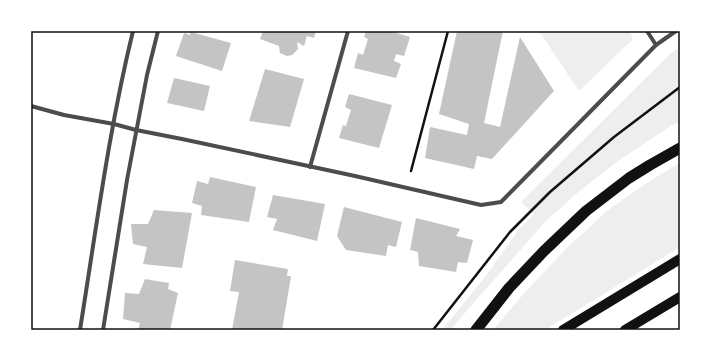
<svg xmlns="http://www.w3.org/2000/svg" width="711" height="361" viewBox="0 0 711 361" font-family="'Roboto Condensed',sans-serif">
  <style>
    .green { fill: #eee }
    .building { fill: #c4c4c4 }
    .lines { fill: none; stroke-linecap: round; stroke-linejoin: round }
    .path { stroke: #111; stroke-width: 2.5 }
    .minor { stroke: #4c4c4c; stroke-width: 4 }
    .primary { stroke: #111; stroke-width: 10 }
    .trunk { stroke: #111; stroke-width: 11 }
    .neatline { fill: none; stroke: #111; stroke-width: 1.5 }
  </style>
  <rect width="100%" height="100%" fill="#fff"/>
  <!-- green -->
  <g class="green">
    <polygon points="539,31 629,31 633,39 579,91"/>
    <polygon points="680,47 680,122 672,125 618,161 577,193 544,223 457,322 451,330 442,330 485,277 520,228 534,214 521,202 672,52"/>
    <polygon points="680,163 680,247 545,330 493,330 526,291 568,247 608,210 651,180"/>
  </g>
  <!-- building -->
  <g class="building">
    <polygon points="263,31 316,31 314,38 307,36 304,46 297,42 298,49 292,55 287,56 280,53 279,46 260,39"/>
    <polygon points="366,31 390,31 410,37 404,56 396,54 394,61 401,64 396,78 354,68 358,53 363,55 368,39 364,37"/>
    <polygon points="457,31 503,31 484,123 500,127 520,37 554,91 492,159 477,156 474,169 425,158 430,127 467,135 469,124 439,114"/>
    <polygon points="191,32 231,43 222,71 176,56 184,33 190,35"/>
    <polygon points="265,69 304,79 290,127 249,121"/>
    <polygon points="174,78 210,86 204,111 167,103"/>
    <polygon points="349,94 392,105 379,148 339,138 343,125 346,126 351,110 345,107"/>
    <polygon points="210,177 256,187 249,222 201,215 202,206 192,203 197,181 208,184"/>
    <polygon points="273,195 325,204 317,241 273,230 277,219 267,217"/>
    <polygon points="344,207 402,222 396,247 388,245 386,256 346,250 337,236"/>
    <polygon points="154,210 192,213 182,268 143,264 147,247 133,244 131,224 148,224"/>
    <polygon points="416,218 460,229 456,236 473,240 467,263 458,262 456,272 419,266 418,252 410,250"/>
    <polygon points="235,260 288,269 287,276 291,276 282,330 232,330 239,292 230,291"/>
    <polygon points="145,279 169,283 168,289 178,293 170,330 162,329 161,330 138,330 140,323 123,319 125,293 139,294"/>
  </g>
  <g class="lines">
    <!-- path -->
    <g class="path">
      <polyline points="411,171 448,31"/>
      <polyline points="433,330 510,232 550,192 614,137 680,87"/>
    </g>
    <!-- minor -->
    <g class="minor">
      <polyline points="647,31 656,45"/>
      <polyline points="31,106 64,115 114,124 136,130 182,139 355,176 481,205 501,202 656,45 676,31"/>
      <polyline points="310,167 348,31"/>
      <path d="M80 330C96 230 109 129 133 31"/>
      <polyline points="103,330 127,180 147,75 158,31"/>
    </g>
    <!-- primary -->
    <g class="primary">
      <polyline points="563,330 680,259"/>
      <polyline points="625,330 680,297"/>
    </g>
    <!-- trunk -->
    <polyline class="trunk" points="476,330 509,288 544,251 586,211 629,178 650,165 680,148"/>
  </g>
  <!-- border -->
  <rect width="711" height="361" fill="none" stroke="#ffffff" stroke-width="64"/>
  <rect x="32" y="32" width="647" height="297" class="neatline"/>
</svg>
